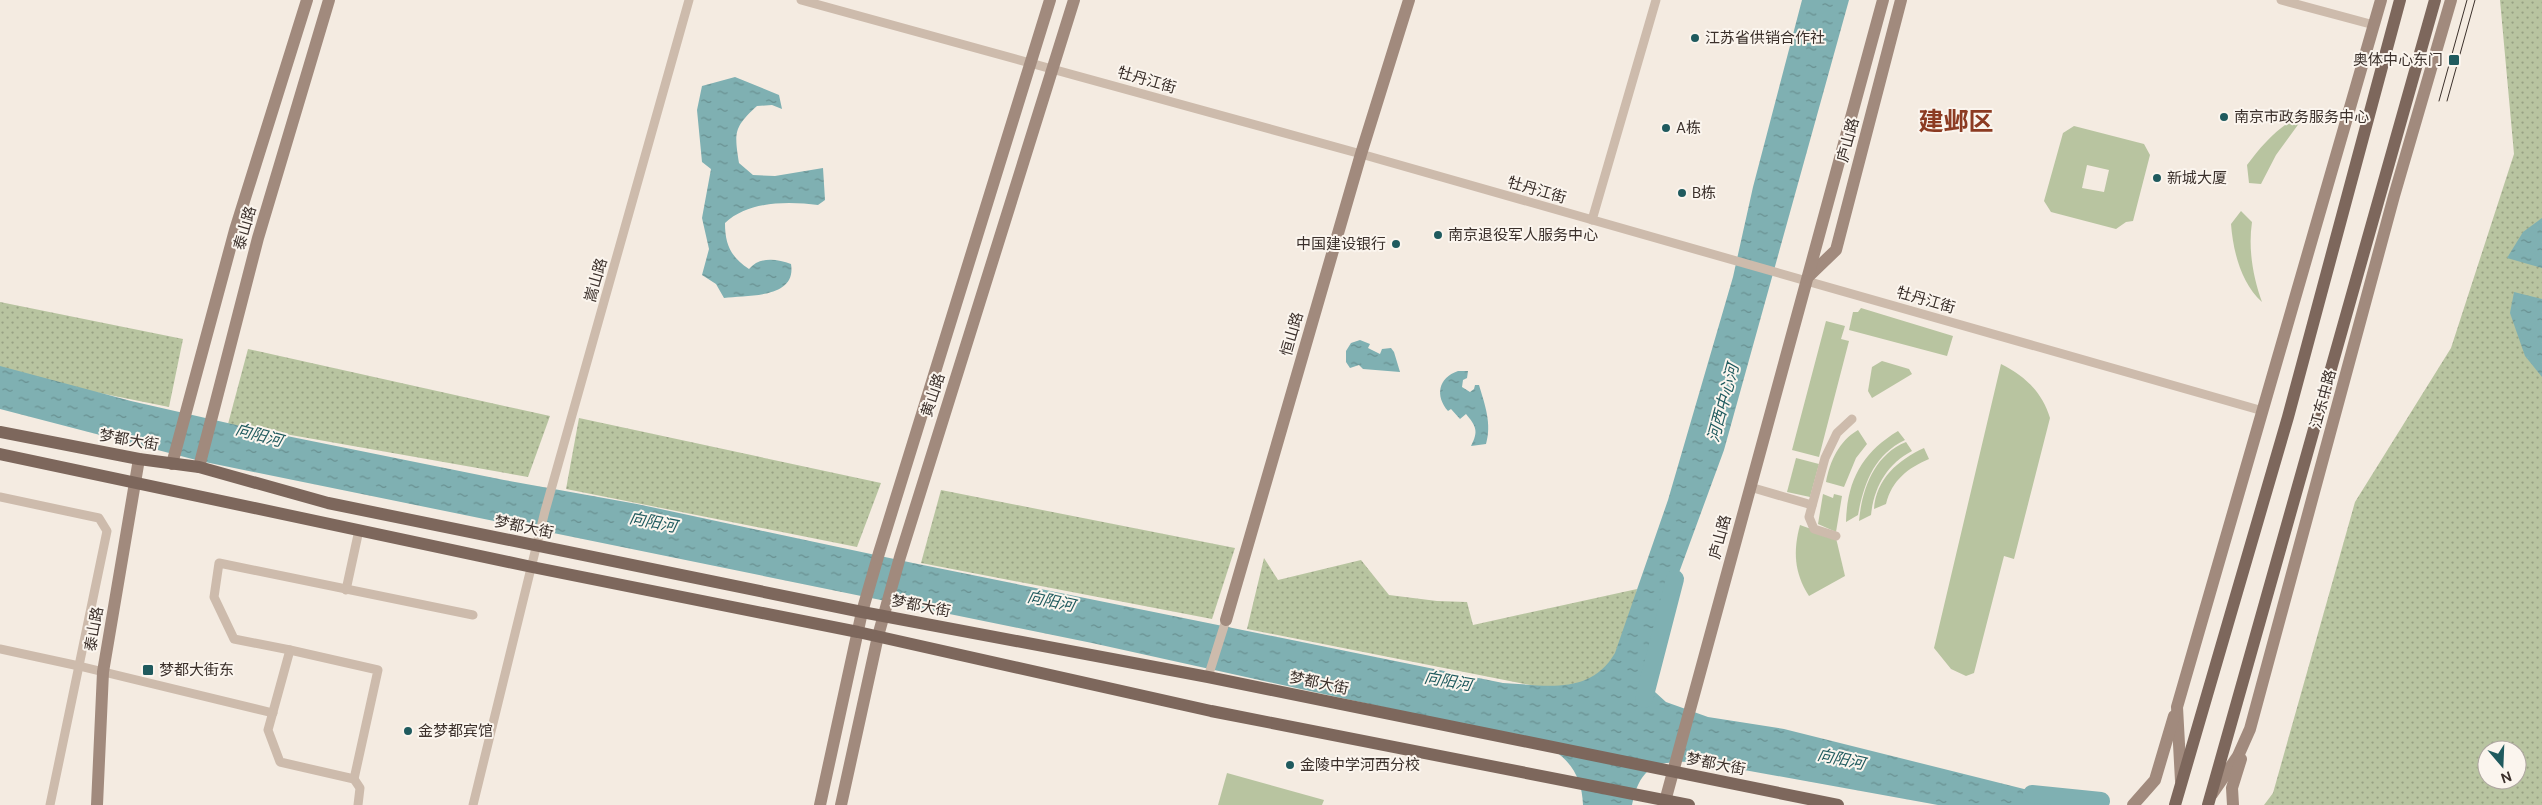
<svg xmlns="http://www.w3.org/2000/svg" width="2542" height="805" viewBox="0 0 2542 805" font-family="'DM Sans','Noto Sans SC',sans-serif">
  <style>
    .green { fill: #b8c4a0; fill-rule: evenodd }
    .park { fill: url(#park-dots); fill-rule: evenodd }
    .water { fill: url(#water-ripples) }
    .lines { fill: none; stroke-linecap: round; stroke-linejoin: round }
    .river { stroke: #7fb0b2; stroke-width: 18 }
    .street { stroke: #cdbbac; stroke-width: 9 }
    .secondary { stroke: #a18a7d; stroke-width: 12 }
    .primary { stroke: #7d675c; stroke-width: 12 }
    .tram { stroke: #3b302b; stroke-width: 1 }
    .poi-dot { fill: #1f5a5e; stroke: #fbf5ee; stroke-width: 2 }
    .labels { text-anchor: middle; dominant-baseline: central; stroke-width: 4; stroke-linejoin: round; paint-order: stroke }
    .poi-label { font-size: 15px; fill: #3b302b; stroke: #fbf5ee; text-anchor: start }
    .street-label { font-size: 15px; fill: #3b302b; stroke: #fbf5ee }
    .water-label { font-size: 16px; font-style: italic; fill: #1f5a5e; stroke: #fbf5ee }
    .town-label { font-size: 25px; font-weight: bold; fill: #8c3b22; stroke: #fbf5ee }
  </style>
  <defs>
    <pattern id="park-dots" width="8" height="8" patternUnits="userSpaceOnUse" patternTransform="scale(1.25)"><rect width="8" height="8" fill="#b8c4a0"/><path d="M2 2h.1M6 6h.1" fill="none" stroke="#97a083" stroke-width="1.8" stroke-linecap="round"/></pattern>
    <pattern id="water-ripples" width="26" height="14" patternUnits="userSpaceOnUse" patternTransform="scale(1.25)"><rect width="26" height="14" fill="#7fb0b2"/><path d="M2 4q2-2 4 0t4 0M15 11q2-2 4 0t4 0" fill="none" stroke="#699091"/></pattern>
  </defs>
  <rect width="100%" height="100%" fill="#f4ebe1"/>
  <!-- green -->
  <g class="green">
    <path d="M2308 111 2276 155 2261 184 2249 183 2247 165C2264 142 2281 124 2308 111Z"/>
    <path d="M2074 126 2144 144 2150 155 2133 221 2126 222 2116 229 2051 212 2044 201 2063 133ZM2087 165 2109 170 2104 192 2082 188Z"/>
    <path d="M2241 211 2252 222C2248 249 2253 277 2262 302 2241 283 2233 251 2231 224Z"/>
    <polygon points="1861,308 1953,336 1947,356 1849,330 1853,312 1858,312"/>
    <polygon points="1826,321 1845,326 1841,339 1849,341 1819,457 1792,450"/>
    <polygon points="1882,361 1909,369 1912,374 1872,398 1868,391 1872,367"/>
    <path d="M2001 364C2025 376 2042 392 2050 418L2014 559 2004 556 1974 673 1966 676 1951 669 1934 648Z"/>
    <path d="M1858 430 1867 444 1856 458 1844 487 1826 482C1830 461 1839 441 1858 430Z"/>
    <path d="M1898 431 1905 440C1874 455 1864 483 1858 515L1846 522C1847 480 1863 452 1898 431Z"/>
    <path d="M1906 442 1912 451C1887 464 1874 487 1871 515L1859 521C1862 489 1874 455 1906 442Z"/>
    <path d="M1924 448 1929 459C1908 468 1892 480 1886 504L1874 509C1876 479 1898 460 1924 448Z"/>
    <polygon points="1796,458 1819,464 1810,497 1787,492"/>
    <polygon points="1823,494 1833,498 1834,494 1842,496 1836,532 1818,524"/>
    <path d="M1800 525 1836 538 1845 576 1809 596C1794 573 1793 551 1800 525Z"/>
    <polygon points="1227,773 1324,800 1322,805 1218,805"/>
  </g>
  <!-- park -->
  <g class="park">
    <path d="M2500 0H2542V805H2264L2273 793 2355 502 2451 348 2514 154ZM2487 750H2517V780H2487Z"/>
    <polygon points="0,302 183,339 169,407 0,373"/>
    <polygon points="248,349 550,416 528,477 228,424"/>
    <polygon points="579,418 881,483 857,547 566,489"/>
    <polygon points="941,490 1235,548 1212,619 921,563"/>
    <polygon points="1264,558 1278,580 1361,560 1389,595 1437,601 1467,602 1473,625 1637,589 1622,682 1596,698 1247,629"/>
  </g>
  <!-- water -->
  <g class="water">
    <path d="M1802 0H1849L1724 450 1651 649 1648 671 1655 692 1666 702 1708 717 1784 729 2088 805H1938L1700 762C1661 761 1641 761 1632 805H1583C1582 773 1566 754 1537 741L1092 643 200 461 0 409V366L131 401 267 432 504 480 637 504 913 563 1503 683C1545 685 1590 696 1615 653L1668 500 1733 277 1753 187Z"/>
    <path d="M735 77 779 95 782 109 772 105 757 106C734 127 734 132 739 163L753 175 775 176 823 168 825 200 818 205C788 201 748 201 725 223 725 245 731 257 749 269 760 256 777 259 791 264 797 299 747 295 724 298L716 284 702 275 709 249 702 218 711 169 702 162 697 110 702 86Z"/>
    <polygon points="2542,218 2542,268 2507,258 2523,232"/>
    <polygon points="2514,292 2542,299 2542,377 2525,356 2510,313"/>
    <polygon points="1360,340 1370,344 1368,348 1380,354 1382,349 1391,348 1394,352 1400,372 1363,369 1359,365 1350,368 1346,362 1346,351 1351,343"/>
    <path d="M1458 371H1468L1467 378 1463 380 1462 387 1470 392 1474 389 1475 385H1479C1485 405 1492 424 1486 444L1471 446C1479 431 1476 426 1466 414L1460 419 1451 409 1448 411C1435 396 1438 378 1458 371Z"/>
  </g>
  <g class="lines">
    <!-- river -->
    <g class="river">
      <polyline points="1644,699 1675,579"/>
      <polyline points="2032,794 2101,801"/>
    </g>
    <!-- street -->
    <g class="street">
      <polyline points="801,0 1361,154 2263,411"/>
      <polyline points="2281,0 2374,25"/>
      <polyline points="1592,220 1656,0"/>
      <polyline points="1750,487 1812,505"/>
      <polyline points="0,497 99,518 107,531 50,805"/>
      <polyline points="1836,536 1814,529 1809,517 1825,458 1837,433 1852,419"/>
      <polyline points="346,590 359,530"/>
      <polyline points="0,649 79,666 273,713"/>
      <polyline points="290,650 234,639 214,597 219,563 473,615"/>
      <polygon points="290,650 378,670 354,779 280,762 268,730"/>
      <polyline points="1208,677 1226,620"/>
      <polyline points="354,779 360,788 358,805"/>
      <polyline points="473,805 545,511 689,0"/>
    </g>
    <!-- secondary -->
    <g class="secondary">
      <polyline points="1809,276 1836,250 1901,0"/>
      <polyline points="172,464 235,230 307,0"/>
      <polyline points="199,467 258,238 329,0"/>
      <polyline points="1226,620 1361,154 1409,0"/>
      <polyline points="2181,781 2177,707 2381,0"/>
      <polyline points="2212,794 2238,756 2250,729 2394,196 2451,0"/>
      <polyline points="97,805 103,672 139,459"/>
      <polyline points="820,805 862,612 879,553 1050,0"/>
      <polyline points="841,805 878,636 900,557 1074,0"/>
      <polyline points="1664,805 1883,0"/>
      <polyline points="2133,805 2155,780 2174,716"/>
      <polyline points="2233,805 2232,788 2241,759"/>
    </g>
    <!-- primary -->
    <g class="primary">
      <polyline points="0,432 139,459 199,467 328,503 862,612 1208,677 1838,805"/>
      <polyline points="0,454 532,567 858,632 1211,711 1689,805"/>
      <polyline points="2175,805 2288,417 2400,0"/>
      <polyline points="2208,805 2435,0"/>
    </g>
    <!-- tram -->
    <g class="tram">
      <polyline points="2439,101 2467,0"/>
      <polyline points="2447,101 2475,0"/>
    </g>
  </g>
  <!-- markers -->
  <g class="poi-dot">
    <circle cx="1695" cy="38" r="5"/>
    <rect x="2448" y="54" width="12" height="12" rx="2.5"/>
    <circle cx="2224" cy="117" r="5"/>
    <circle cx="1666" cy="128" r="5"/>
    <circle cx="2157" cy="178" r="5"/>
    <circle cx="1682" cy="193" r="5"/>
    <circle cx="1438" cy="235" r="5"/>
    <circle cx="1396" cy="244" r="5"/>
    <rect x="142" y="664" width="12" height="12" rx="2.5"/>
    <circle cx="408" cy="731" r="5"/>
    <circle cx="1290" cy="765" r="5"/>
  </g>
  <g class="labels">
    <!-- poi labels -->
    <g class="poi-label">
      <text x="1705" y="38">江苏省供销合作社</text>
      <text x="2443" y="60" text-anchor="end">奥体中心东门</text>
      <text x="2234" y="117">南京市政务服务中心</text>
      <text x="1676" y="128">A栋</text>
      <text x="2167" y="178">新城大厦</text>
      <text x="1692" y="193">B栋</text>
      <text x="1448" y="235">南京退役军人服务中心</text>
      <text x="1386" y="244" text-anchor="end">中国建设银行</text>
      <text x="159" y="670">梦都大街东</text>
      <text x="418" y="731">金梦都宾馆</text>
      <text x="1300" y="765">金陵中学河西分校</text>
    </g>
    <!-- street labels -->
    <g class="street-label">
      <text transform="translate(1147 80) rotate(16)">牡丹江街</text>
      <text transform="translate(1848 140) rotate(-75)">庐山路</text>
      <text transform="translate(1537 190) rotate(16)">牡丹江街</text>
      <text transform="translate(245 228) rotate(-74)">泰山路</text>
      <text transform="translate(596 280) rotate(-74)">嵩山路</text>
      <text transform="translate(1926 300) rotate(16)">牡丹江街</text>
      <text transform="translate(1292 334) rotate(-74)">恒山路</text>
      <text transform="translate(933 395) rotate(-72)">黄山路</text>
      <text transform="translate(2323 399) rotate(-75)">江东中路</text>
      <text transform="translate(129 440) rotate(10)">梦都大街</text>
      <text transform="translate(524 527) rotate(12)">梦都大街</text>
      <text transform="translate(1720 537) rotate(-75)">庐山路</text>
      <text transform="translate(921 606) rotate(11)">梦都大街</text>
      <text transform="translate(94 629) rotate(-80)">泰山路</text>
      <text transform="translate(1319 683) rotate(12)">梦都大街</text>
      <text transform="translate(1716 764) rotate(11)">梦都大街</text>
    </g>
    <!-- water labels -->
    <g class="water-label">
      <text transform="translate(1723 403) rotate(-75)">河西中心河</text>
      <text transform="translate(259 435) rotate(15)">向阳河</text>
      <text transform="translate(653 522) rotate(11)">向阳河</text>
      <text transform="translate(1051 601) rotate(12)">向阳河</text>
      <text transform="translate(1448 681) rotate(10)">向阳河</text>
      <text transform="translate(1841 759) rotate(12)">向阳河</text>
    </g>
    <!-- town labels -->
    <g class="town-label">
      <text x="1956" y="121">建邺区</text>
    </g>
  </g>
  <!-- north arrow -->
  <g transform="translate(2502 765) rotate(161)"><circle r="24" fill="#fbf5ee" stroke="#aea6a0"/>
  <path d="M0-4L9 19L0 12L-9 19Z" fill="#1f5a5e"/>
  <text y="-8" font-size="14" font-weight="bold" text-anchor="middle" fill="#3b302b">N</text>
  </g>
</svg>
